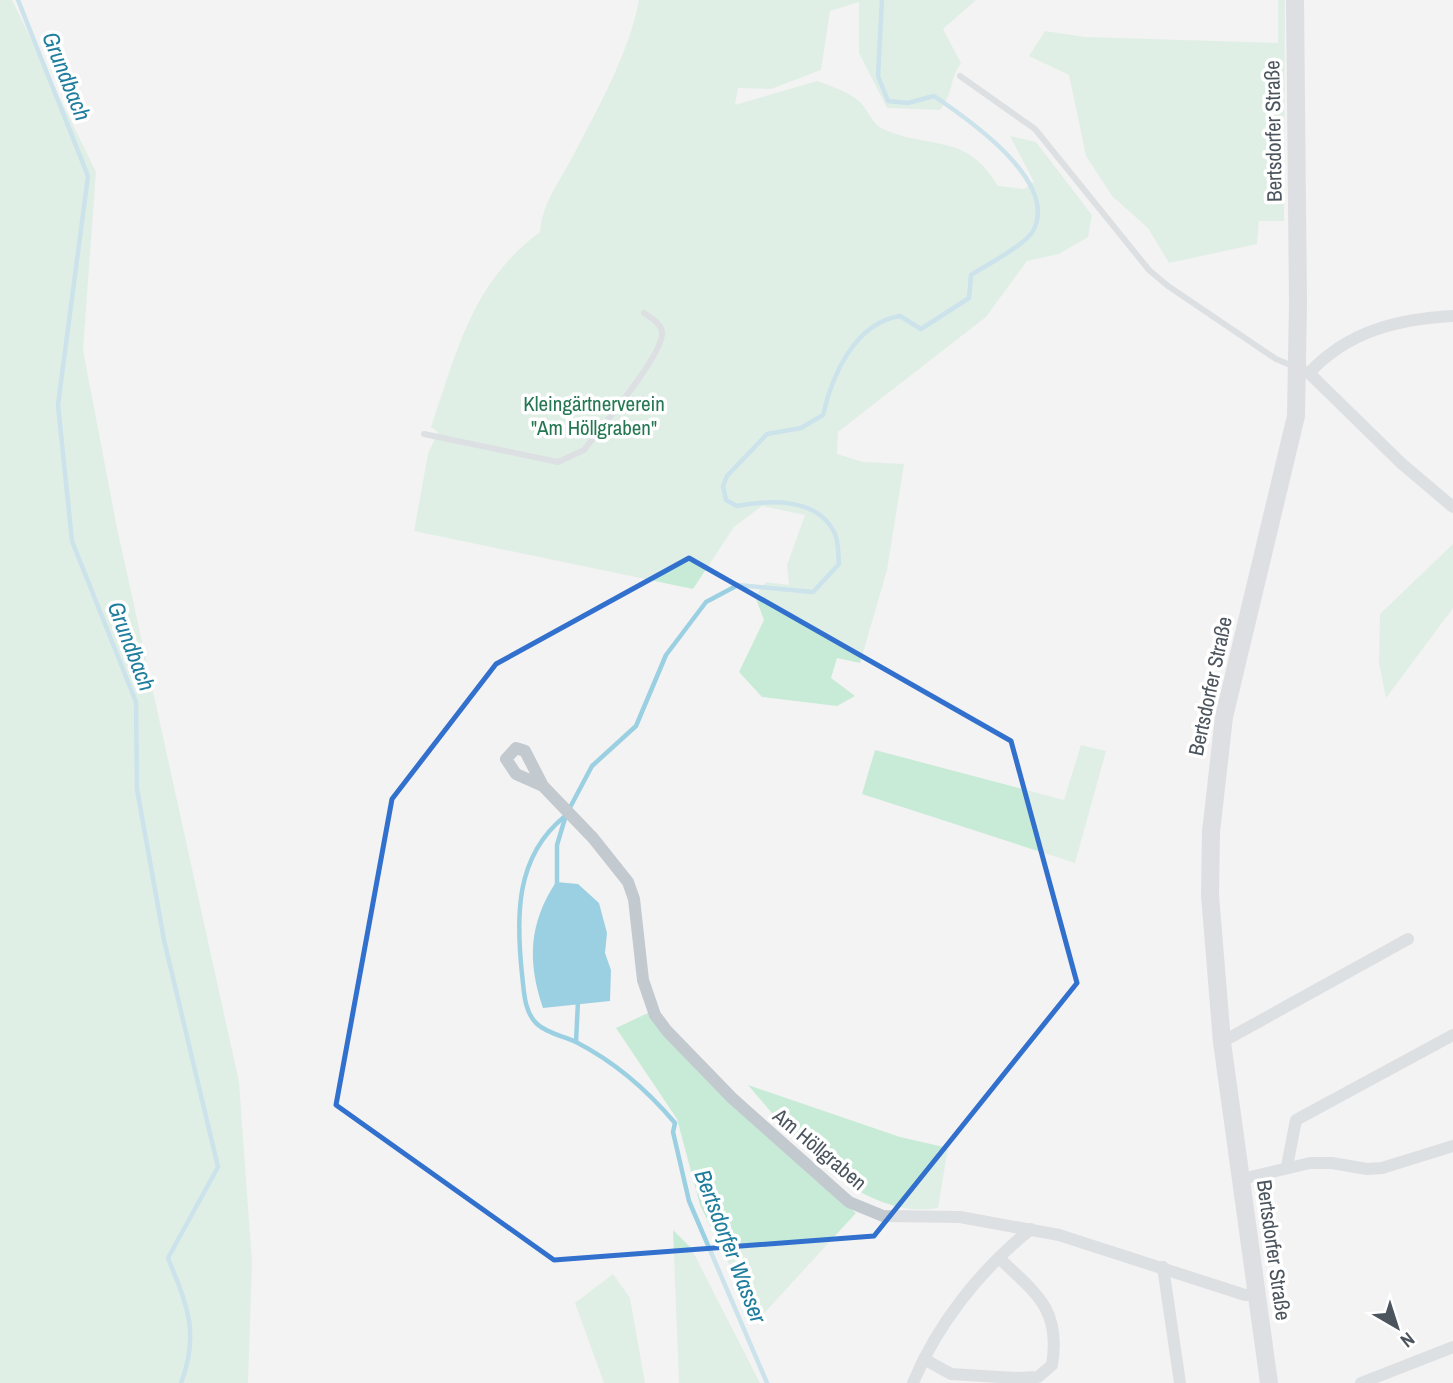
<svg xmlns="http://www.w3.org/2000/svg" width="1453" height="1383" viewBox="0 0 1453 1383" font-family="'Archivo Narrow',sans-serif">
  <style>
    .green { fill: #c8ebd7 }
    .water { fill: #9bd0e2 }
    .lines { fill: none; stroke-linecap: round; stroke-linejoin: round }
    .stream { stroke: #9bd0e2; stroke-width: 4.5 }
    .lane { stroke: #c2c9cf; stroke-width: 6 }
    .street { stroke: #c2c9cf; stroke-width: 12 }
    .secondary { stroke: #c1c8d1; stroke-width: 18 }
    .marked { fill: none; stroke: #3270ce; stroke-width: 5; stroke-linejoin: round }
    .labels { text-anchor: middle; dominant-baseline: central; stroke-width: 7; stroke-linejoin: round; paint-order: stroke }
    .street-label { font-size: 21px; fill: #4c555e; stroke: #fff }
    .park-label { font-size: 21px; fill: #247752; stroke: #fff }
    .water-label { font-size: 23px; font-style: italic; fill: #1f7d9d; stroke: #fff }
  </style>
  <rect width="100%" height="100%" fill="#f4f3f3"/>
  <!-- green -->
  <g class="green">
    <polygon points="0,0 12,0 96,172 83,350 117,528 239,1082 252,1262 248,1383 0,1383"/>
    <path d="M639 0H976L943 29 961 63C948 82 955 90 940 110L887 108 859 53V2L830 11 821 70 771 89 738 88 735 105 817 81C831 86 850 92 861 103 868 110 872 123 881 128 930 151 966 131 998 186L1024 189 1034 182 1010 136 1036 142 1092 215 1088 237 1059 254 1027 261 986 317 838 432 837 454 863 462 904 464 887 570 860 663 837 658 831 678 855 696 837 706 762 697 739 672 764 620 755 596 766 582 789 585 787 565 805 515 762 506 734 527 693 589 414 531 428 454 438 432 431 427C457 351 472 282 540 232 542 202 561 180 574 154 599 106 629 53 639 0Z"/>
    <polygon points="1278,0 1285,0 1284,221 1259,221 1257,244 1169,263 1148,228 1112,196 1086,156 1069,75 1029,56 1045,31 1085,37 1278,43"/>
    <polygon points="1453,544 1453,608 1386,698 1379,663 1380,614"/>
    <polygon points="1081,745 1106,751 1075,863 862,794 875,750 1064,800"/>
    <path d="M650 1012C716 1081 780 1155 856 1213L757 1321 700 1205 677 1119 616 1028Z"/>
    <path d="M748 1085 900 1137 948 1148 938 1208C860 1221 794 1139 748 1085Z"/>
    <polygon points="673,1230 691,1248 760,1383 679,1383"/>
    <polygon points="613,1274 630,1298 645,1383 604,1383 575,1303"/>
  </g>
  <!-- water -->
  <path class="water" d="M556 882 578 884 599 903 607 933 605 953 611 970 610 1001 543 1008C527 961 529 923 556 882Z"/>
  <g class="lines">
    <!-- stream -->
    <g class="stream">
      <path d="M18 0 88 176 58 405 72 541 136 702 137 789 164 940 218 1167 168 1258C187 1305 200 1333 181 1383"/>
      <path d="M564 817C515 857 516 917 522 974 524 991 524 1012 537 1024 548 1034 564 1036 576 1042 613 1061 648 1091 675 1123L673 1132 689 1201 767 1383"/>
      <path d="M557 885V845L566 815 592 766 636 726 666 655 706 602 738 585 813 592 839 564C838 555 839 540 834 532 817 497 768 500 737 506L726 500 723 486 727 476 767 434 801 428 823 415C832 375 855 323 900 316L921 329 969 298 971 275C985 266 1025 245 1033 231 1060 182 968 119 934 96L908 103 888 101 878 76 882 0"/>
      <polyline points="576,1042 578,1001"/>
    </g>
    <!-- lane -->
    <g class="lane">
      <polyline points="960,76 1035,129 1149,270 1168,286 1276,359 1295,367"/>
      <path d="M424 434 558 462 584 450C599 430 665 353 662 332 661 323 651 318 644 313"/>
    </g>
    <!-- street -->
    <g class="street">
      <polyline points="1297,368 1309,373 1401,463 1453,507"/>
      <path d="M1309 373C1348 331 1398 319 1453 316"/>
      <polyline points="543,786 516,774 506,759 516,748 525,751 543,786 593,838 628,882 634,899 643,980 655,1015 667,1031 732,1098 849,1202 883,1216 960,1217 1059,1235 1245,1295 1258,1294"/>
      <polyline points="1222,1042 1408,939"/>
      <polyline points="1287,1166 1296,1120 1453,1035"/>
      <polyline points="1242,1179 1310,1163 1332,1163 1367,1169 1382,1168 1453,1146"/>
      <polyline points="1163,1267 1180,1383"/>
      <path d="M924 1359 951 1374 1015 1378 1038 1377 1052 1365C1061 1310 1037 1294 1000 1259"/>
      <path d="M913 1383C937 1324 981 1269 1031 1229"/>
      <polyline points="1361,1383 1453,1347"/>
    </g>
    <!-- secondary -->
    <polyline class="secondary" points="1269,1383 1222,1042 1210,895 1211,832 1224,717 1296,416 1298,303 1295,0"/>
  </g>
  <!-- marked area -->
  <path d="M0 0H1453V1383H0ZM689 558 1011 741 1077 983 874 1236 554 1260 336 1105 392 799 496 664Z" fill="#f4f3f3" fill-opacity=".55" fill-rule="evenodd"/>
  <path class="marked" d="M689 558 1011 741 1077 983 874 1236 554 1260 336 1105 392 799 496 664Z"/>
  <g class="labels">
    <!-- street labels -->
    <g class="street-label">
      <text transform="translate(1273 131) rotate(-91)">Bertsdorfer Straße</text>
      <text transform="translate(1210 686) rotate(-78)">Bertsdorfer Straße</text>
      <text transform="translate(820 1149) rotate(40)">Am Höllgraben</text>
      <text transform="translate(1274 1250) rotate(82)">Bertsdorfer Straße</text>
    </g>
    <!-- park labels -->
    <g class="park-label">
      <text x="594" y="403">Kleingärtnerverein<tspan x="594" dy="24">"Am Höllgraben"</tspan></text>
    </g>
    <!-- water labels -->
    <g class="water-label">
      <text transform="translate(67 76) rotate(68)">Grundbach</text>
      <text transform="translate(132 646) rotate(69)">Grundbach</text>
      <text transform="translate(731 1246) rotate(69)">Bertsdorfer Wasser</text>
    </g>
  </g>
  <!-- north arrow -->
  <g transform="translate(1397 1327) rotate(141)" stroke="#ffffff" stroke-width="5" paint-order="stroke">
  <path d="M0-5L12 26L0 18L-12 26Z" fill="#4c555e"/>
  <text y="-10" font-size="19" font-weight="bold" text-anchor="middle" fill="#4c555e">N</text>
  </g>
</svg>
